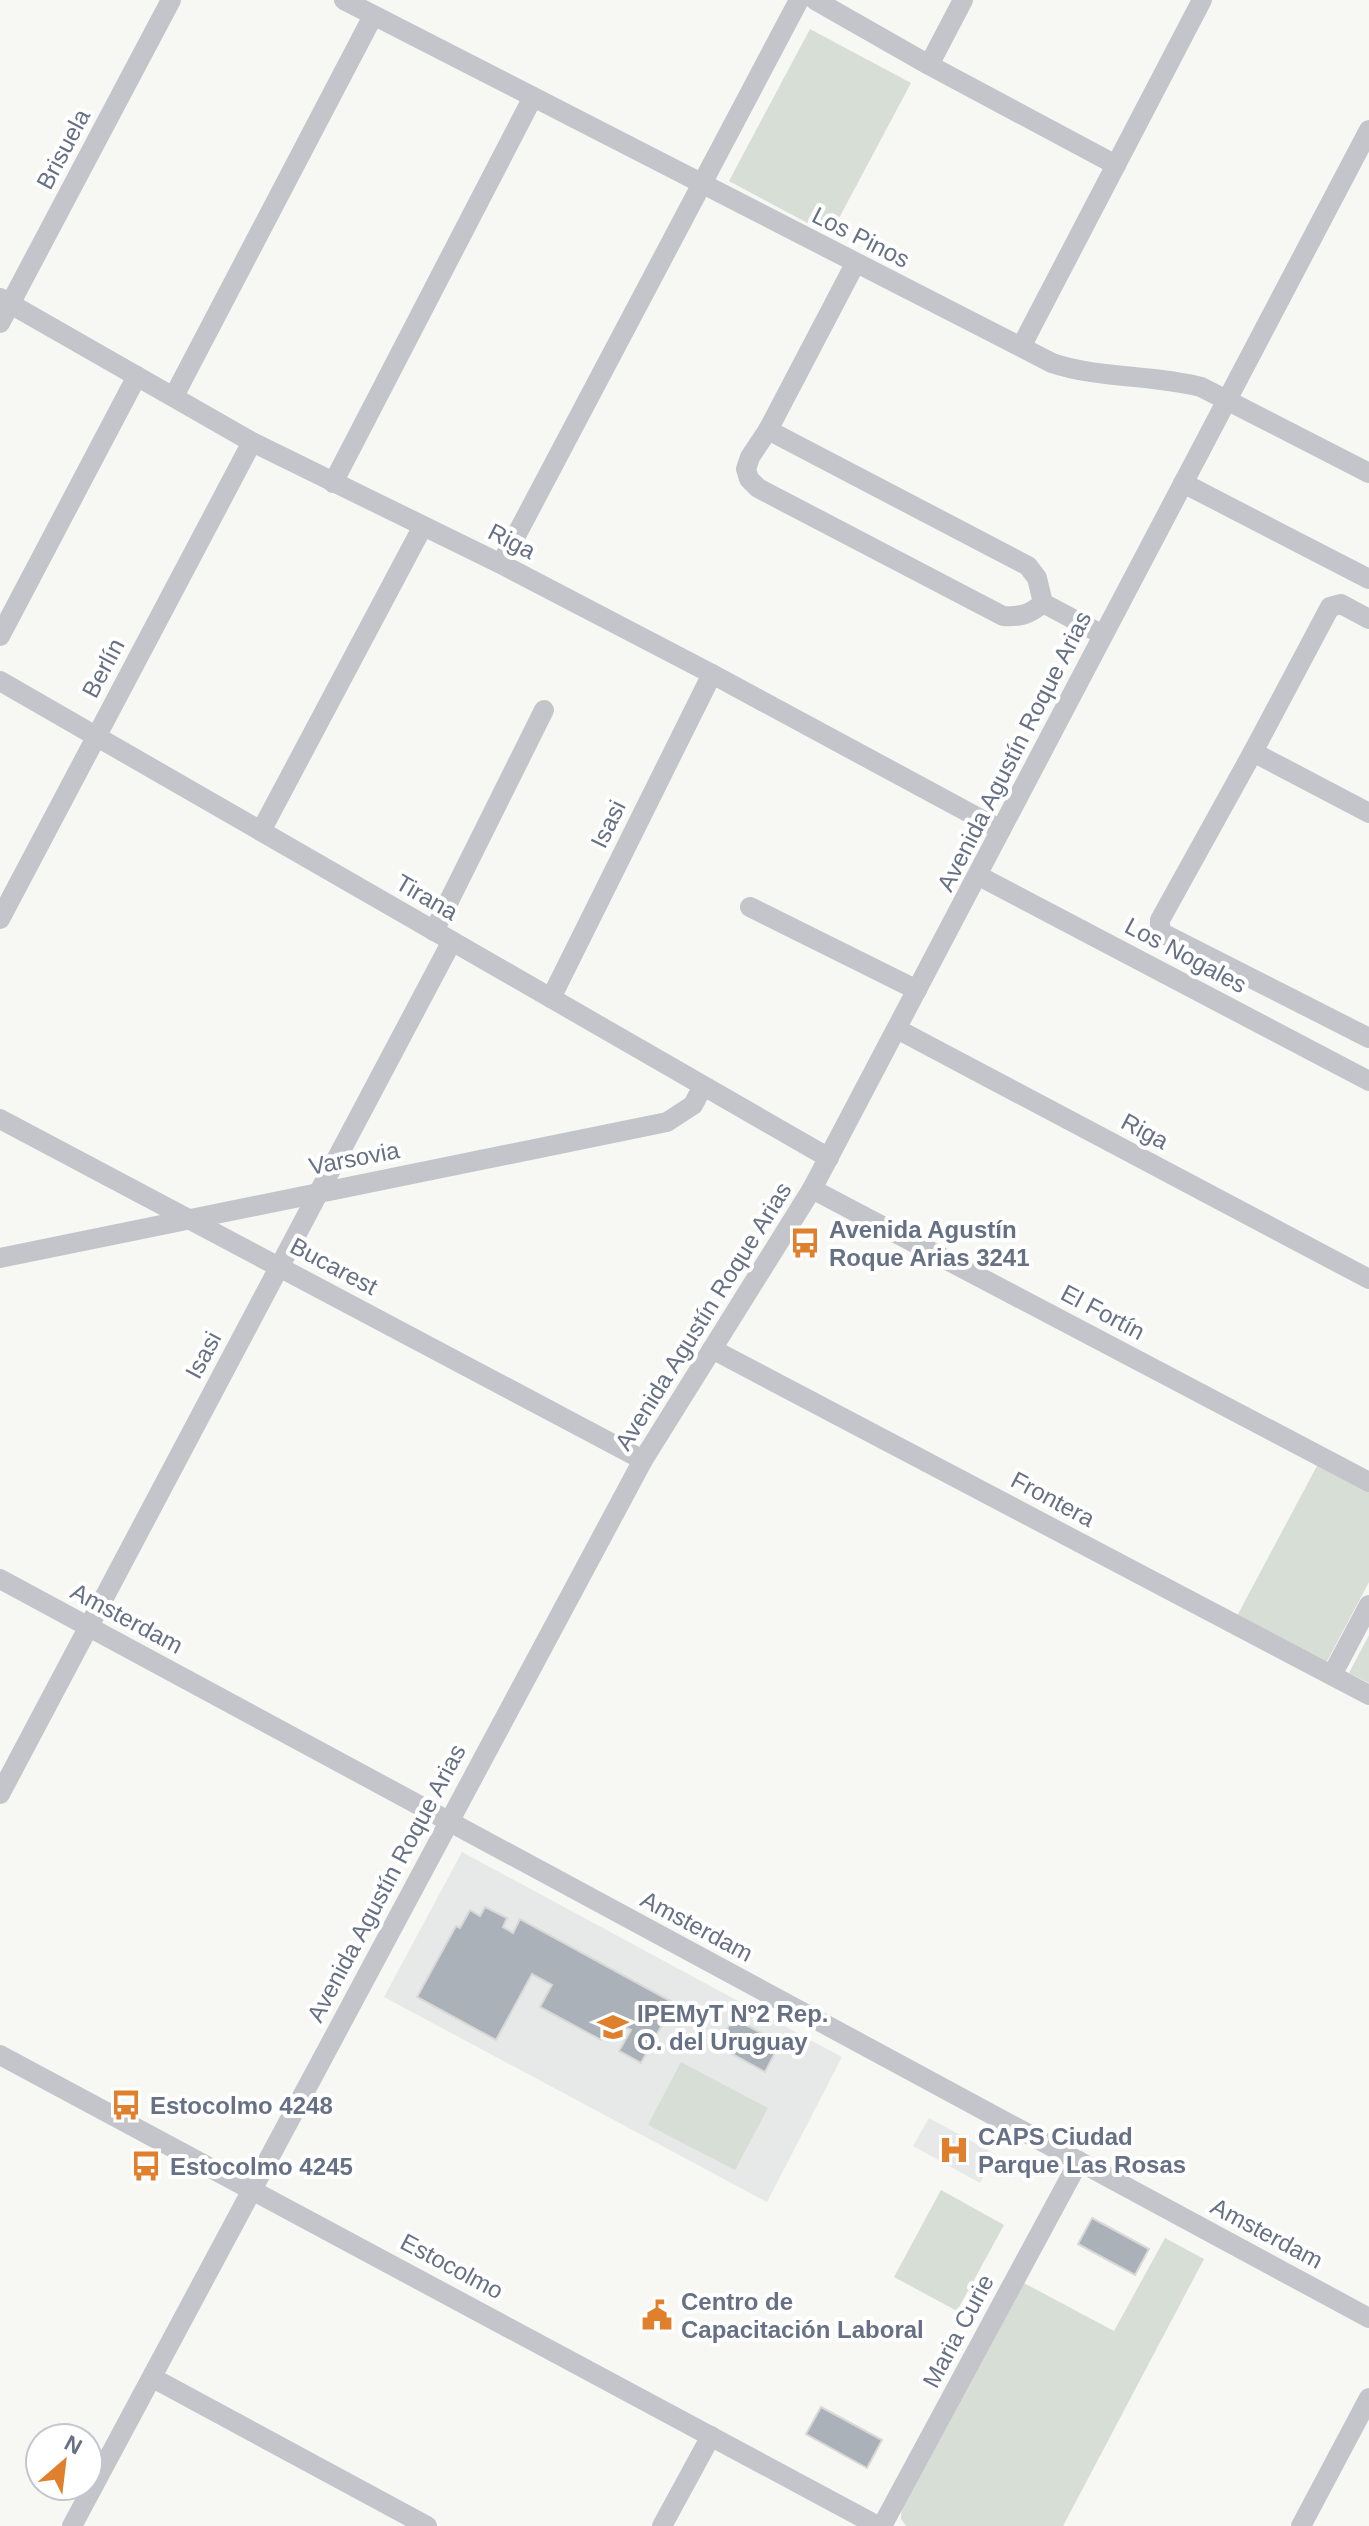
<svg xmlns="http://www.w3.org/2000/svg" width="1369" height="2526" viewBox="0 0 1369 2526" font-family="Helvetica,sans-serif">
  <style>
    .built { fill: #e7e8e8 }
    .green { fill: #d7ded6 }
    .building { fill: #abb1b9; stroke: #d8d9d7; stroke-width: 2 }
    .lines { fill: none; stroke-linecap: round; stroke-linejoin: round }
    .street { stroke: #c3c5ca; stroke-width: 20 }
    .labels { text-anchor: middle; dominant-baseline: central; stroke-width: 8; stroke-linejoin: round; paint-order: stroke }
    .street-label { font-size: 24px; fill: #677185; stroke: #fff }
    .poi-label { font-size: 24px; font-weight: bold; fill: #677185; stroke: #fff; text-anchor: start }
  </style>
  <rect width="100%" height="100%" fill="#f7f7f4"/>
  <!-- built -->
  <g class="built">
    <polygon points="462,1852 842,2057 767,2202 384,1997"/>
    <polygon points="929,2118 995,2154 980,2183 913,2146"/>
  </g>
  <!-- green -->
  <g class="green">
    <polygon points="810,29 911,83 830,235 729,181"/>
    <polygon points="1318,1464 1369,1492 1369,1582 1325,1665 1237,1616"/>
    <polygon points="1369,1635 1369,1683 1349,1673"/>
    <polygon points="681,2062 768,2108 735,2170 648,2125"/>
    <polygon points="941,2190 1004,2225 957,2311 894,2277"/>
    <polygon points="1165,2238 1204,2259 1063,2526 906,2526 901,2519 902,2505 1022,2282 1114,2331"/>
  </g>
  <!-- building -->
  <g class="building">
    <polygon points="485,1907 507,1918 503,1927 513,1933 520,1919 674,2003 641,2063 619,2051 631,2030 611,2020 601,2040 540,2007 552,1985 532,1974 496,2040 417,1997 456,1926 460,1928 470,1910 480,1916"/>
    <polygon points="733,2018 780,2043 765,2072 718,2046"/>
    <polygon points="1092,2218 1149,2249 1135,2275 1078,2244"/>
    <polygon points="821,2407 882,2440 867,2468 806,2434"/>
  </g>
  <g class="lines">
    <!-- street -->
    <g class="street">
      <path d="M344 0 1052 363C1099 379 1152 374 1201 387L1369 473"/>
      <polyline points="815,0 929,65 1116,165"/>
      <polyline points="929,65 963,0"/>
      <path d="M855 264 768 430 750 457 746 469 749 479 758 488 1003 616C1020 617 1029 615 1043 603"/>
      <polyline points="0,298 252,442 501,564 712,674 1001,830"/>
      <polyline points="0,323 171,0"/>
      <polyline points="1021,347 1202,0"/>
      <polyline points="174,396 373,16"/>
      <polyline points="768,430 1028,566 1037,578 1043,603"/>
      <polyline points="333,483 533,97"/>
      <polyline points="1183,483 1369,579"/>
      <polyline points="501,564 799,0"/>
      <polyline points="1043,603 1103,635"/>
      <polyline points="1369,619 1341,604 1330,607 1253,752 1160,920 1160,929 1164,934 1369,1038"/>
      <polyline points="0,636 137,376"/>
      <polyline points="0,681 829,1158"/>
      <polyline points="1253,752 1369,813"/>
      <polyline points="261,831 423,526"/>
      <polyline points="979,876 1369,1081"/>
      <polyline points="750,907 917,990"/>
      <polyline points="0,919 252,442"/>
      <polyline points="434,931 544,710"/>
      <polyline points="551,998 712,674"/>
      <polyline points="897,1029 1369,1279"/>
      <polyline points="0,1119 643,1460"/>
      <polyline points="812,1189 1369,1482"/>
      <polyline points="0,1258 667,1122 693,1105 703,1086"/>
      <polyline points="712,1349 1369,1695"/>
      <polyline points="0,1579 1369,2318"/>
      <polyline points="1332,1675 1369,1605"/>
      <polyline points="0,1794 452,941"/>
      <polyline points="0,2055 878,2526"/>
      <polyline points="153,2378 427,2526"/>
      <polyline points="72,2526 643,1460 812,1189 1369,130"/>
      <polyline points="662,2526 711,2436"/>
      <polyline points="882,2526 1079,2161"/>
      <polyline points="1301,2526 1369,2398"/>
    </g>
  </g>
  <!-- icons -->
  <defs>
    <g id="bus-bare" transform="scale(2.4)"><path d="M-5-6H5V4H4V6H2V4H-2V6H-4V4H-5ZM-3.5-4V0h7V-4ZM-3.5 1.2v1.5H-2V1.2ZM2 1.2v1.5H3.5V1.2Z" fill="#e07f2c" stroke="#fff" stroke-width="2.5" paint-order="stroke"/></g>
    <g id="school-bare" transform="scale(2.4)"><path d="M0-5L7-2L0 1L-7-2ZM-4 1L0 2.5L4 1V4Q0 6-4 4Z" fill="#e07f2c" stroke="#fff" stroke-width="2.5" paint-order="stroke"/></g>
    <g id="hospital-bare" transform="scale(2.4)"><path d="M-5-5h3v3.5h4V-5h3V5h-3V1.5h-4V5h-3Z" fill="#e07f2c" stroke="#fff" stroke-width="2.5" paint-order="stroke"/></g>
    <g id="civic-bare" transform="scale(2.4)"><path d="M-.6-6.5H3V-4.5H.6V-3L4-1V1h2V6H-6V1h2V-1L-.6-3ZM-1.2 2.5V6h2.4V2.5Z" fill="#e07f2c" stroke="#fff" stroke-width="2.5" paint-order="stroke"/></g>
  </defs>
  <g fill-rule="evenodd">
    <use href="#bus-bare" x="805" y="1243"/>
    <use href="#school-bare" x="613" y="2027"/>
    <use href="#bus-bare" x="126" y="2105"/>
    <use href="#hospital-bare" x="954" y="2150"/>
    <use href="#bus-bare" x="146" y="2166"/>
    <use href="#civic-bare" x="657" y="2315"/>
  </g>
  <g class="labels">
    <!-- street labels -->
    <g class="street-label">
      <text transform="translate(63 149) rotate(-62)">Brisuela</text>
      <text transform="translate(861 237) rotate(27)">Los Pinos</text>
      <text transform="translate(512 541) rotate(27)">Riga</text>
      <text transform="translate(103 668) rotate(-62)">Berlín</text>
      <text transform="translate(1014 751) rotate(-63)">Avenida Agustín Roque Arias</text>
      <text transform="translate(608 824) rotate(-64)">Isasi</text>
      <text transform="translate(427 897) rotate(30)">Tirana</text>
      <text transform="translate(1186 955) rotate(28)">Los Nogales</text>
      <text transform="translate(1145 1131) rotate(28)">Riga</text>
      <text transform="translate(354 1158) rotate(-11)">Varsovia</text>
      <text transform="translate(334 1266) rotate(28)">Bucarest</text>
      <text transform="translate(1103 1312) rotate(28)">El Fortín</text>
      <text transform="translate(703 1316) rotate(-58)">Avenida Agustín Roque Arias</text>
      <text transform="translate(203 1355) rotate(-62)">Isasi</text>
      <text transform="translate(1053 1499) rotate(28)">Frontera</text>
      <text transform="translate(127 1618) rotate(28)">Amsterdam</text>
      <text transform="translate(386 1883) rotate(-62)">Avenida Agustín Roque Arias</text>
      <text transform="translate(697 1926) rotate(28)">Amsterdam</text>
      <text transform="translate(1267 2233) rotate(28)">Amsterdam</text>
      <text transform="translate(452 2266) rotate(28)">Estocolmo</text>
      <text transform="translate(958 2331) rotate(-62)">Maria Curie</text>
    </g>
    <!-- poi labels -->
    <g class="poi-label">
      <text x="829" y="1229">Avenida Agustín<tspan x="829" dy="28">Roque Arias 3241</tspan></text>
      <text x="637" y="2013">IPEMyT Nº2 Rep.<tspan x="637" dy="28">O. del Uruguay</tspan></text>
      <text x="150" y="2105">Estocolmo 4248</text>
      <text x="978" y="2136">CAPS Ciudad<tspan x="978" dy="28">Parque Las Rosas</tspan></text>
      <text x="170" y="2166">Estocolmo 4245</text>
      <text x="681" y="2301">Centro de<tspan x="681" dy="28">Capacitación Laboral</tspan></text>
    </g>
  </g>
  <!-- north arrow -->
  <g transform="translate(64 2462) rotate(28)"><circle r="38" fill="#ffffff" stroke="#c2c6ce" stroke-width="2"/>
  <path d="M0-6L14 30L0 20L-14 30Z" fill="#e07f2c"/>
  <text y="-12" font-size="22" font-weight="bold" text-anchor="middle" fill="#677185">N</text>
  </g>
</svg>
